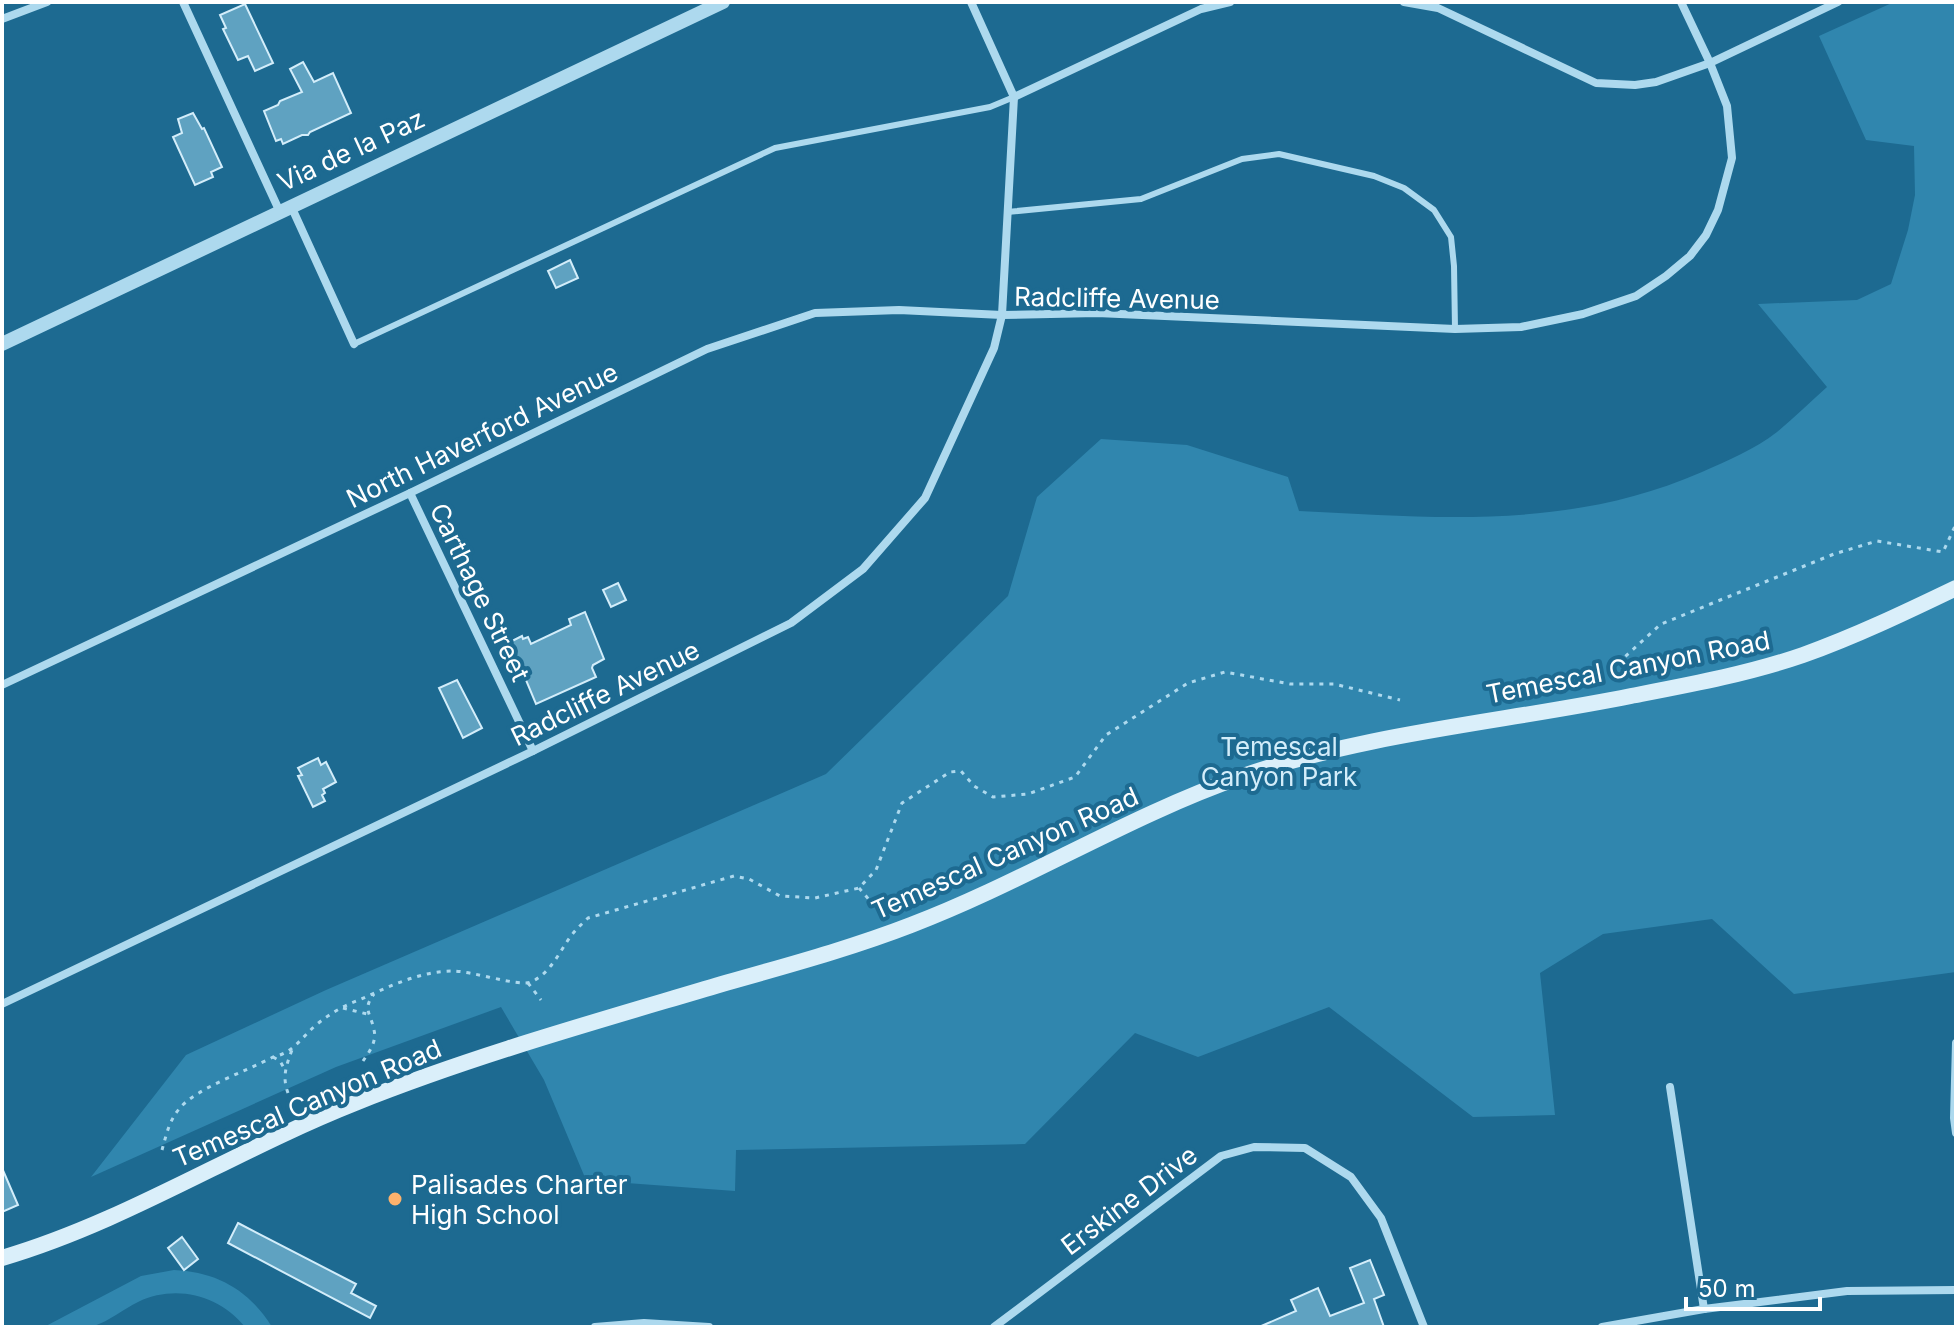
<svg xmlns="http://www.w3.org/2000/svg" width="1958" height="1329" viewBox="0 0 1958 1329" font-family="Inter,sans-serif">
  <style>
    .green { fill: #3086ae }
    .building { fill: #5fa2c1; stroke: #d3edfa; stroke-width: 2 }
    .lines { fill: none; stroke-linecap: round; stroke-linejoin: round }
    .path { stroke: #add9ee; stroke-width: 3; stroke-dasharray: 4 6; stroke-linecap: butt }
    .service { stroke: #add9ee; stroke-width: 6 }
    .minor { stroke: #add9ee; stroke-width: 8 }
    .tertiary { stroke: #add9ee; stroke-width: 14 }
    .secondary { stroke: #daeffa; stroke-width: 16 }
    .poi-dot { fill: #fdb26c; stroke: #1d6a91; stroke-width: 3 }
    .labels { text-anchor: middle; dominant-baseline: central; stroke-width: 8; stroke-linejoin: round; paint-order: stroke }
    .street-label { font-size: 26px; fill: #fff; stroke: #1d6a91 }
    .park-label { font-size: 26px; fill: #d3edfa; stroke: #1d6a91 }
    .poi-label { font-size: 26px; fill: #fff; stroke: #1d6a91; text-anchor: start }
  </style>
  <rect width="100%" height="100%" fill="#1d6a91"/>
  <!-- green -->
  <g class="green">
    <path d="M1894 2H1956V972L1794 994 1712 919 1603 934 1540 973 1555 1115 1473 1117 1329 1007 1198 1057 1135 1033 1025 1144 736 1150 735 1191 586 1180 544 1080 501 1007 336 1067 91 1177 186 1055 326 990 826 774 1008 596 1037 497 1101 439 1187 445 1288 477 1299 511C1439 518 1569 530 1702 472 1727 461 1755 449 1777 432 1794 418 1810 402 1827 387L1758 304 1857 300 1891 284 1908 230 1915 195 1914 146 1866 140 1819 36Z"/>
    <path d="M174 1270C217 1272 249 1290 272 1327H245C219 1295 176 1284 138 1302 124 1309 109 1321 94 1326 80 1329 59 1327 44 1327L141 1276Z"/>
  </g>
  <!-- building -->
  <g class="building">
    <polygon points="245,4 273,63 255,71 248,56 238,60 223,29 226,28 220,15"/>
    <polygon points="303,62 314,82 333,73 351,113 310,132 308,135 302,135 283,144 281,139 276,141 264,111 278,105 280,101 302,92 290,69"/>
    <polygon points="193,113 202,129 204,128 222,167 211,172 213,177 195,185 173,137 182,133 178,119"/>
    <polygon points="570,260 578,278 556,288 548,271"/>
    <polygon points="618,583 626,600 611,607 603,590"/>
    <polygon points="585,612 604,659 593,665 592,668 596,677 536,704 510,642 522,636 523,639 528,637 531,644 571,625 569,619"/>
    <polygon points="457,680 482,728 463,738 439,688"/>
    <polygon points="318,758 321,765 326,762 336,782 323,789 325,793 322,795 325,801 313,807 298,776 302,775 298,768"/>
    <polygon points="2,1168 18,1205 2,1212"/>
    <polygon points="238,1223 356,1284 351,1293 376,1306 370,1318 228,1243"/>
    <polygon points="182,1237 198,1259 184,1270 168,1248"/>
    <polygon points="1370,1260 1384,1295 1374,1299 1384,1327 1259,1327 1296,1311 1291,1300 1318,1288 1330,1316 1364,1303 1350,1268"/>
  </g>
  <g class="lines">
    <!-- path -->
    <g class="path">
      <polyline points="1618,663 1661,624 1834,554 1877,541 1943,552 1956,524"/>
      <polyline points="859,888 871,902"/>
      <polyline points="528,983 541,1000"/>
      <polyline points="343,1008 367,1014"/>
      <polyline points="273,1057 280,1061 284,1068"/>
      <path d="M363 1061C369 1052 377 1042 374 1030 371 1014 362 1009 374 994"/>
      <path d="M288 1093C282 1077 286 1066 292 1050"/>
      <path d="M162 1150C166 1136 169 1121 179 1109 196 1088 247 1071 273 1057 293 1053 301 1038 316 1025 329 1014 343 1006 359 1000 388 987 420 971 453 971 472 971 519 987 531 982 551 973 559 952 571 936 576 929 582 924 588 918L734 876 749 879 780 896 815 898 859 888 876 870 902 803 950 772 961 771 974 786 993 797 1028 794 1075 777 1106 735 1188 683 1225 672 1290 684H1334L1400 700"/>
    </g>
    <!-- service -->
    <g class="service">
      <polyline points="1007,212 1141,199 1242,159 1279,154 1374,176 1404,188 1434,210 1451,237 1454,266 1455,329"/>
      <polyline points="354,344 775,148 990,107 1014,97"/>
    </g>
    <!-- minor -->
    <g class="minor">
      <polyline points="183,2 279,210"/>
      <polyline points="1404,2 1438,8 1596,83 1635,85 1656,82 1710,63 1838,2"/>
      <polyline points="2,19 47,2"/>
      <polyline points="1014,97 1201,9 1230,2"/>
      <polyline points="291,206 354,344"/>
      <polyline points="410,493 533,751"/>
      <polyline points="2,685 410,493 707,349 815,313 899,310 1002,315 1097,313 1455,329 1521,327 1583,314 1636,296 1666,276 1690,256 1706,235 1718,210 1732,158 1727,106 1710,63 1681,2"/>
      <polyline points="2,1004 533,751 791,623 863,569 925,498 994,348 1002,315 1014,97 971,2"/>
      <polyline points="1956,1043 1954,1118 1956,1133"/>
      <polyline points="1670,1087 1704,1309"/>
      <polyline points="595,1327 644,1323 709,1327"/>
      <polyline points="994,1327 1221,1156 1254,1147 1305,1148 1351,1177 1381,1218 1424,1327"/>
      <polyline points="1602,1327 1704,1309 1847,1291 1956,1290"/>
    </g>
    <!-- tertiary -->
    <polyline class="tertiary" points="2,344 723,2"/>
    <!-- secondary -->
    <path class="secondary" d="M2 1258C125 1222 236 1150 355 1103 475 1055 598 1021 722 984 785 966 849 949 911 925 1024 882 1128 816 1243 776 1367 733 1503 722 1631 696 1688 685 1748 674 1803 655 1856 636 1906 612 1956 588"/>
  </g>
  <!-- markers -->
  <circle class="poi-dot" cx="395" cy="1199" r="8"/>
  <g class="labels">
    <!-- street labels -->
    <g class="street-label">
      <text transform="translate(351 150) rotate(-25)">Via de la Paz</text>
      <text transform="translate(1117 298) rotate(1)">Radcliffe Avenue</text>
      <text transform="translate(482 435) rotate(-26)">North Haverford Avenue</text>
      <text transform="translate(480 592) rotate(64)">Carthage Street</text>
      <text transform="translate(1628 667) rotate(-11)">Temescal Canyon Road</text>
      <text transform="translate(605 693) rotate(-26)">Radcliffe Avenue</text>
      <text transform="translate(1005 853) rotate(-24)">Temescal Canyon Road</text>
      <text transform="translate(307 1103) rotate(-23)">Temescal Canyon Road</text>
      <text transform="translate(1129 1200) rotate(-37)">Erskine Drive</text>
    </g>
    <!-- park labels -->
    <g class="park-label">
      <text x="1279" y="746">Temescal<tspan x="1279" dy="30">Canyon Park</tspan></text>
    </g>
    <!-- poi labels -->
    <g class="poi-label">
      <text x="411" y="1184">Palisades Charter<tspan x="411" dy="30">High School</tspan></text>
    </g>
  </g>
  <!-- border -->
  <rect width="1958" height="1329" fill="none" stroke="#ffffff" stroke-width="8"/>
  <!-- scale -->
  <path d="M1686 1297v12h134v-12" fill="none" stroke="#ffffff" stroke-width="4"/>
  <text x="1698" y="1297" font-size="24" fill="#ffffff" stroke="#1d6a91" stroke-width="6" paint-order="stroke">50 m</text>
</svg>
